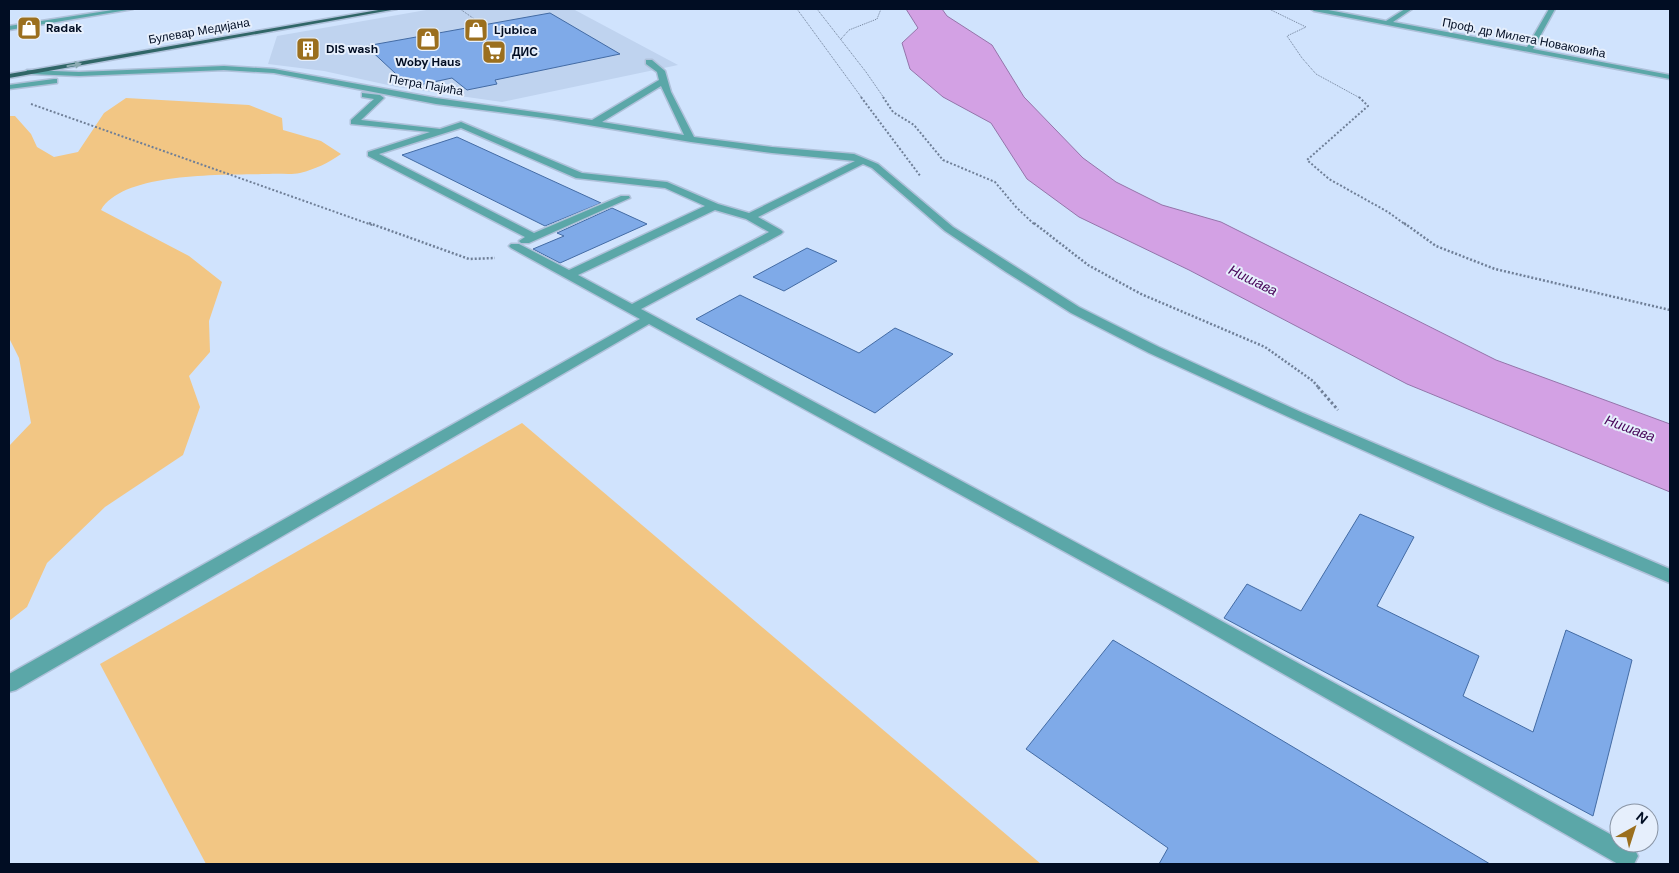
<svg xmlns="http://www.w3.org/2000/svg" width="1679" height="873" viewBox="0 0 1679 873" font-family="'DM Sans',sans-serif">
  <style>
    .built { fill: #bfd3ef }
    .green { fill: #f2c684 }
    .water { fill: #d3a1e4; stroke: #9475aa }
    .building { fill: #7faae8; stroke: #436ba4 }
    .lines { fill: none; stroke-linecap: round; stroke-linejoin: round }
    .minor-casing { stroke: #afc1da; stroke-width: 3 }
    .major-casing { stroke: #afc1da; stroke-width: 3 }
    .path-far3 { stroke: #6f7f97; stroke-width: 1; stroke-dasharray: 1 1; stroke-linecap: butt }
    .path-far2 { stroke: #6f7f97; stroke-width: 2; stroke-dasharray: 2 2; stroke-linecap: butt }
    .path-far1 { stroke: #6f7f97; stroke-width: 2.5; stroke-dasharray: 2 2; stroke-linecap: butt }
    .path { stroke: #6f7f97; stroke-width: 3; stroke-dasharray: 2.5 2.5; stroke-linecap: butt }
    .minor { fill: #5ba7a8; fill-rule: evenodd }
    .major { fill: #306667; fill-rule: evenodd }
    .oneway { fill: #8baab2 }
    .labels { text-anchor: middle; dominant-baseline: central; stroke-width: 4; stroke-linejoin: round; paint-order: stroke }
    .far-poi-label { font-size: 12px; font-weight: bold; fill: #010d23; stroke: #e6effc; text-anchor: start }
    .far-street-label { font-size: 12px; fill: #010d23; stroke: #e6effc }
    .far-water-label { font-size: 14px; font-style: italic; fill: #470558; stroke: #e6effc }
  </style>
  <rect width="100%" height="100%" fill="#d0e3fd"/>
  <!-- built -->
  <polygon class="built" points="432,9 573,9 678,65 502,102 397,87 324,71 268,64 277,36"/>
  <!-- green -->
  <g class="green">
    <path d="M126 98 249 105 282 118 283 130 321 141 341 154C328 163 316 169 300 173 290 175 279 173 269 174 228 175 123 171 101 210L189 256 222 282 209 321 210 352 189 376 200 407 183 455 105 507 47 563 27 607 9 621V446L31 423 19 358 9 338V116H15L31 134 37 147 54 157 78 152 104 113Z"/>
    <polygon points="522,423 1041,864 206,864 100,664"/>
  </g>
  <!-- water -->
  <polygon class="water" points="906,9 942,9 947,16 992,45 1024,97 1083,158 1116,182 1162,205 1221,222 1496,360 1670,424 1670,492 1407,384 1189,270 1079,217 1027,179 991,123 943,97 910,69 902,43 918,28"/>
  <!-- building -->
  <g class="building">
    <polygon points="550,13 620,54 495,80 497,84 467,90 452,78 410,87 366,46"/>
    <polygon points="457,137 601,203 545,226 402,155"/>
    <polygon points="612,208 647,224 560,263 533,249 564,236 557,233"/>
    <polygon points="807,248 837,261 784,291 753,277"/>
    <polygon points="740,295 859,353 895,328 953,354 875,413 696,319"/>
    <polygon points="1360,514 1414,537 1377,606 1479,656 1463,696 1533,732 1566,630 1632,660 1593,816 1224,618 1247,584 1301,611"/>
    <polygon points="1113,640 1490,864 1159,864 1168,848 1026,749"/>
  </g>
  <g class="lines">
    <!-- minor casing -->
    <g class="minor-casing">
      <g id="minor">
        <polygon points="119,9 133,9 9,30 9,26"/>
        <polygon points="1311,9 1323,9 1386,21 1405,9 1412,9 1393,22 1527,47 1549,9 1555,9 1533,49 1670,75 1670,79 1314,11"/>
        <path d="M646 60H652L665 71 671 92 694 137 772 147 854 154 878 164 953 227 1079 307 1159 347 1303 413 1670 569V583L1491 507 1293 419 1149 353 1071 313 1006 272 945 231 872 168 863 164 758 217 781 230 783 232 781 234 641 309 1183 600 1619 839V843C1629 843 1634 847 1638 856L1634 864H1618L1171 610 649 324 16 690 9 692V674L640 319 511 248 509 246 511 244H519L569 270 705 206 665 188 576 178 461 128 379 154 534 233 621 196H629L630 198 529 243H521L519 241 525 237 368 156V152L430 132 351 124V120L374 99 362 97V93L380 95 384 98 361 120 440 129 461 122 582 173 667 182 718 204 749 213 855 161 772 153 691 142 552 119 436 104 274 73 224 70 79 76 30 74 26 72 27 70 79 72 224 66 274 69 436 98 592 120 659 80 657 72 646 64ZM661 86 684 135 602 122ZM715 210 746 219 769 232 632 304 578 275Z"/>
        <polygon points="54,79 57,79 57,83 9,89 9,85"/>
      </g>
    </g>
    <!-- major casing -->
    <g class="major-casing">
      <polygon id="major" points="384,9 397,9 9,78 9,74"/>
    </g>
    <!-- path-far3 -->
    <g class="path-far3">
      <polyline points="460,9 483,25"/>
      <polyline points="797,9 862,98"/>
      <polyline points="817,9 866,72 884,98"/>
      <polyline points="1269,9 1306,27 1287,36 1302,58 1316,74 1360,98"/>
      <polyline points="841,39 849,30 877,19 881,9"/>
    </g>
    <!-- path-far2 -->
    <g class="path-far2">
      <polyline points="861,97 921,177"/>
      <polyline points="883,97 893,112 914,125 943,160 995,182 1016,207 1035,225"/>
      <polyline points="1359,97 1368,106 1307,160 1329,179 1388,212 1406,225"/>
      <polyline points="31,104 372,225"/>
    </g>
    <!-- path-far1 -->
    <g class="path-far1">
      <polyline points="369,223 469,259 495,258"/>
      <polyline points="1034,223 1088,265 1141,294 1265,347 1313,381 1319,388"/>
      <polyline points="1404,223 1436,246 1495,269 1670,310"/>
    </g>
    <!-- path -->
    <polyline class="path" points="1318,387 1338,410"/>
    <!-- minor -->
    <use href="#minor" class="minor"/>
    <!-- major -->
    <use href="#major" class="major"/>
  </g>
  <!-- one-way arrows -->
  <defs><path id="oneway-solid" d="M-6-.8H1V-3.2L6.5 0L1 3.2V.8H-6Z" transform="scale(1.25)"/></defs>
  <use class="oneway" href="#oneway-solid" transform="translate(74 65) rotate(-10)"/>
  <!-- icons -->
  <defs>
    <g id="shop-square" transform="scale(1.25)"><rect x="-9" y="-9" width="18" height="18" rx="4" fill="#9b6f1e" stroke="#e6effc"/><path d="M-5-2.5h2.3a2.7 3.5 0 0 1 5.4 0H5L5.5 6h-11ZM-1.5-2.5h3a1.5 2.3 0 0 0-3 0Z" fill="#fff"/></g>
    <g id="building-square" transform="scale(1.25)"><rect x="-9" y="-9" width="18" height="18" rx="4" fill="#9b6f1e" stroke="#e6effc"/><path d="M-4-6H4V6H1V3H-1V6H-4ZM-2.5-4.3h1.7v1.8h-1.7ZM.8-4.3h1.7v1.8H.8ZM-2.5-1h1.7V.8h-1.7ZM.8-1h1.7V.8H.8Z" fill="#fff"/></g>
    <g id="supermarket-square" transform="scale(1.25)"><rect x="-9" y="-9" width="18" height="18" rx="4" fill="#9b6f1e" stroke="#e6effc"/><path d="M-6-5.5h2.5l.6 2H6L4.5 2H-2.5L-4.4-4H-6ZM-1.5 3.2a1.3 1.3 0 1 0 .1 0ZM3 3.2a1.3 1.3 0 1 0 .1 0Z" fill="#fff"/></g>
  </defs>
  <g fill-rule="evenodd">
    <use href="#shop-square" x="29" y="28"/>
    <use href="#shop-square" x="476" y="30"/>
    <use href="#shop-square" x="428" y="39"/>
    <use href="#building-square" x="308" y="49"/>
    <use href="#supermarket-square" x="494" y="52"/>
  </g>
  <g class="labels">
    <!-- far-poi labels -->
    <g class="far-poi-label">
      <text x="46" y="28">Radak</text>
      <text x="494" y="30">Ljubica</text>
      <text x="326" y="49">DIS wash</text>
      <text x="512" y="52">ДИС</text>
      <text x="428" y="62" text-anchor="middle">Woby Haus</text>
    </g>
    <!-- far-street labels -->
    <g class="far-street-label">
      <text transform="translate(199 31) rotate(-10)">Булевар Медијана</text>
      <text transform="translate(1524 38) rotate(11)">Проф. др Милета Новаковића</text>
      <text transform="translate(426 85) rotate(10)">Петра Пајића</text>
    </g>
    <!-- far-water labels -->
    <g class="far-water-label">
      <text transform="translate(1253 280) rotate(26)">Нишава</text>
      <text transform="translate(1630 428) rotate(20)">Нишава</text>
    </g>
  </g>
  <!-- border -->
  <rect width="1679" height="873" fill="none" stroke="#010d23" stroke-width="20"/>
  <!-- north arrow -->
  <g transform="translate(1634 828) rotate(39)"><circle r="24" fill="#e6effc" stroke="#8a95a5"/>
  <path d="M0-4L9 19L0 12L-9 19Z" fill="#9b6f1e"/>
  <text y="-8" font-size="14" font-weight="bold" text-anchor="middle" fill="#010d23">N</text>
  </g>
</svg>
